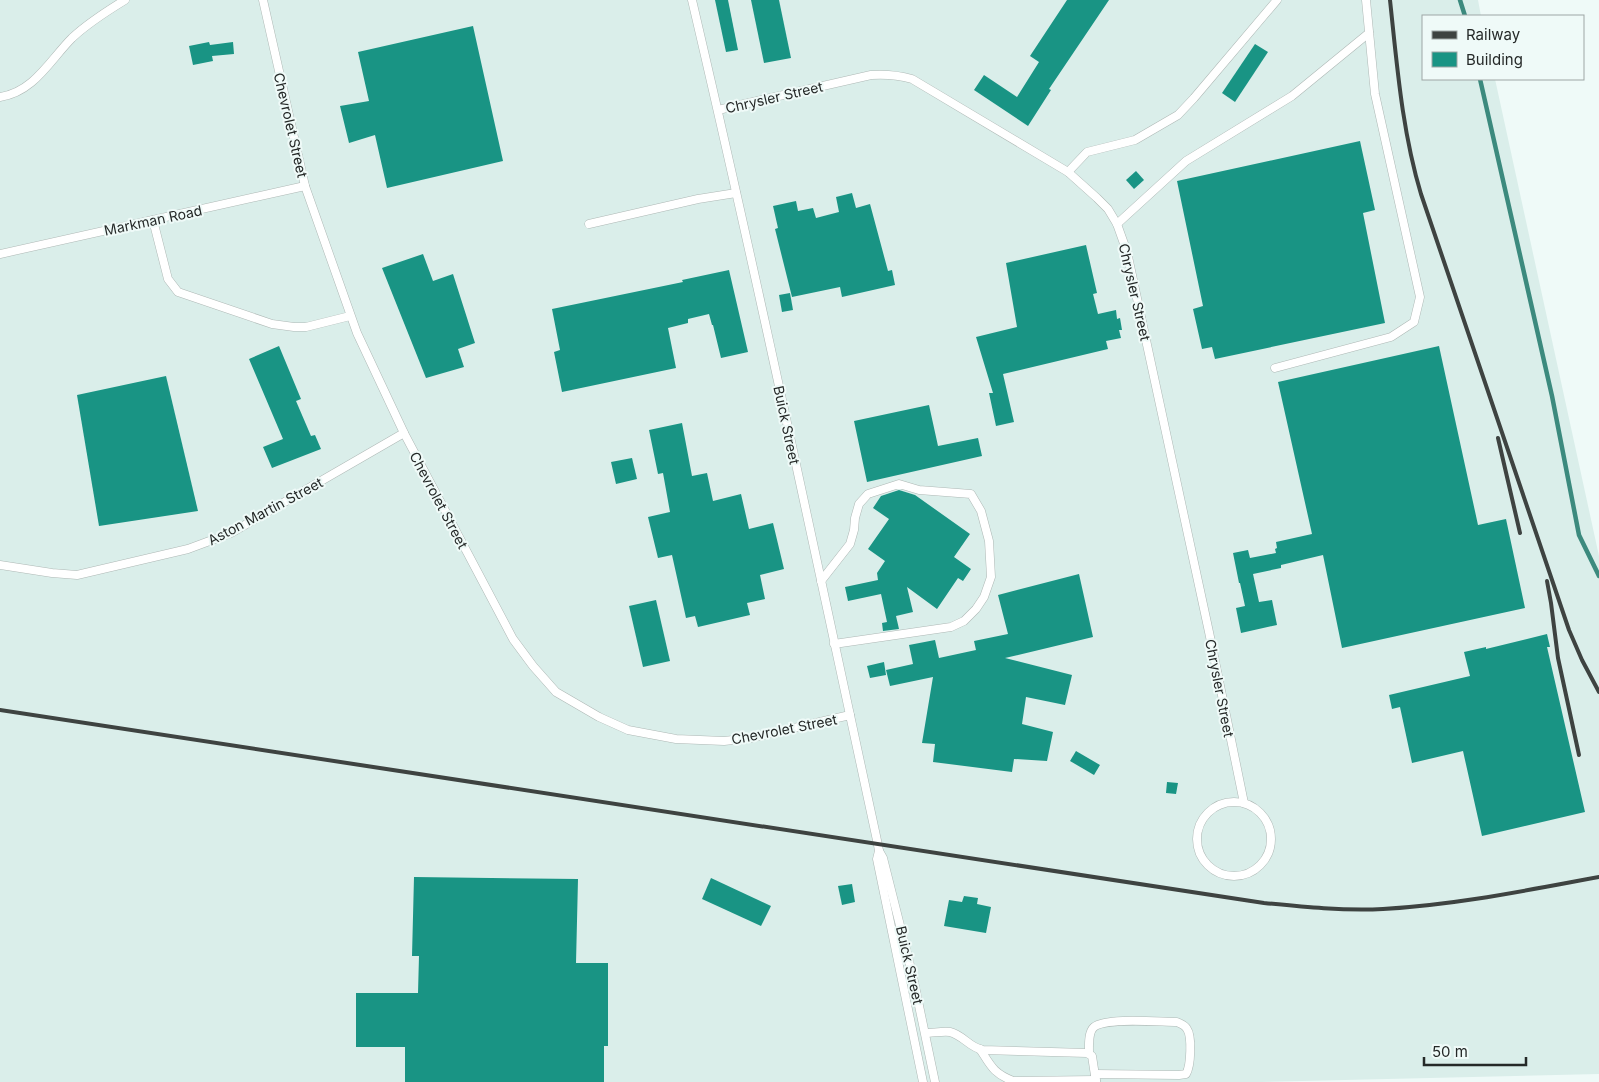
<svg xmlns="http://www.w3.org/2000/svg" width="1599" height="1082" viewBox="0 0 1599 1082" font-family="Inter,sans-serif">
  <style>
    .built { fill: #daeeea }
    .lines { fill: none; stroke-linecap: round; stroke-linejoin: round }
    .stream { stroke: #3c8a7e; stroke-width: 4.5 }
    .building { fill: #199484 }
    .lane-casing { stroke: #aeb8b5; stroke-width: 9 }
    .lane { stroke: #fff; stroke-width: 8 }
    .rail { stroke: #3e4341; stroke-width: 4 }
    .labels { text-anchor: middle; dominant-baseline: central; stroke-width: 4; stroke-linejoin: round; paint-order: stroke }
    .street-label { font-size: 14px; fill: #252928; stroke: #effaf8 }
  </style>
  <rect width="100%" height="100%" fill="#effaf8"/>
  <!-- built -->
  <polygon class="built" points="0,0 1478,0 1481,16 1423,16 1423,79 1495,79 1599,556 1599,1074 1261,1082 0,1082"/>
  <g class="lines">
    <!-- stream -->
    <g class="stream">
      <polyline points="1460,0 1465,16"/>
      <polyline points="1480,79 1552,396 1579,535 1599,576"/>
    </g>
  </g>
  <!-- building -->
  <g class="building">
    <polygon points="715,0 728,0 738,50 726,52"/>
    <polygon points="751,0 779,0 791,58 764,63"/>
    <polygon points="1067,0 1109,0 1049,89 1051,90 1028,126 974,90 984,75 1017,97 1039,62 1030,56"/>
    <polygon points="473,26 503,161 387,188 375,135 349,143 340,106 369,101 358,52"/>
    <polygon points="209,42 210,45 233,42 234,54 212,56 213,61 193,65 189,46"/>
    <polygon points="1255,44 1268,52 1235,102 1222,93"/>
    <polygon points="1360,141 1375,210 1363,213 1385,323 1215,359 1212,347 1202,349 1193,309 1203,306 1177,181"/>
    <polygon points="1136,171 1144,180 1134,189 1126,180"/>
    <polygon points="852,193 856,208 870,204 888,271 892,270 895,285 842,297 840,287 792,297 775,229 778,228 773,206 796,201 798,211 813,208 816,218 839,212 836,197"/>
    <polygon points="1086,245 1097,293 1093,294 1098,314 1116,310 1117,319 1120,318 1122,330 1119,330 1121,338 1106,341 1108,349 1003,374 1014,422 996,426 989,393 993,393 976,337 1017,327 1006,263"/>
    <polygon points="423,254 433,281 453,274 475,343 458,349 464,367 426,378 382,268"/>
    <polygon points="729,270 748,352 721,358 713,325 712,325 709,314 688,319 688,323 668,328 676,368 562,392 554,352 560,350 552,309 683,282 682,280"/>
    <polygon points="790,293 793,310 782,312 779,295"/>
    <polygon points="279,346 301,399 296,401 311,436 315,435 321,449 272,468 263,447 283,439 249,359"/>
    <polygon points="1439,346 1478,525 1506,519 1525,608 1342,648 1323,555 1281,565 1281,568 1253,574 1259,602 1272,600 1277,625 1241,633 1236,608 1245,606 1240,583 1239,583 1233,553 1248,550 1250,558 1276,553 1275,549 1277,548 1276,542 1312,534 1278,382"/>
    <polygon points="166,376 198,511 99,526 77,395"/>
    <polygon points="929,405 938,446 978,438 982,456 867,482 854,421"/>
    <polygon points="682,423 692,476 707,473 713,501 741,494 749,529 773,523 784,569 760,575 765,599 747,603 750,615 698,627 695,616 686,618 672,555 658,558 648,517 670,512 663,473 658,474 649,430"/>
    <polygon points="632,458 637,479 616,484 611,462"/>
    <polygon points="899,490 915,495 970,534 954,557 971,569 963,581 958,578 937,609 907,587 913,612 896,616 899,629 883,631 882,623 887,622 881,594 848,601 845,587 878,580 877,573 885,561 868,549 889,519 873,508 881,496"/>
    <polygon points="1079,574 1093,637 1005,658 1072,675 1065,705 1026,697 1022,724 1053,732 1047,761 1014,759 1012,772 933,762 935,744 922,743 933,677 890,686 886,670 913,664 909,645 935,640 939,658 976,650 974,641 1008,634 998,595"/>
    <polygon points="656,600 670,661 643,667 629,606"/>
    <polygon points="1547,634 1550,647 1547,647 1585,812 1482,836 1463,751 1412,763 1400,707 1392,709 1389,695 1470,676 1464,652 1486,647 1486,649"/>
    <polygon points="884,662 886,675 870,678 867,666"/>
    <polygon points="1076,751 1100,765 1094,775 1070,761"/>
    <polygon points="1167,782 1178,783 1176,794 1166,793"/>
    <polygon points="414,877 578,879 576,963 608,963 608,1046 604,1046 604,1082 405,1082 405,1047 356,1047 356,993 418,993 419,956 412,956"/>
    <polygon points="711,878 771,906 761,926 702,899"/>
    <polygon points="852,884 855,902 842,905 838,886"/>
    <polygon points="964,896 978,898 977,904 991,907 986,933 944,926 949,900 962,902"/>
  </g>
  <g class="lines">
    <!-- lane casing -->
    <g class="lane-casing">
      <g id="lane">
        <polyline points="263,0 305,186 357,333 404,433 513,639 533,666 556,692 599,717 628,730 676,739 724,741 751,738 850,715"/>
        <path d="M692 0C758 281 817 563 878 845L879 851 877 859 923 1082"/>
        <path d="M0 97C34 92 50 60 72 38 88 23 107 11 125 0"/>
        <path d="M718 110 871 75C885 74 898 75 912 79L1068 172 1097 198 1108 209 1117 224 1127 252 1209 632 1244 803"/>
        <polyline points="1068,172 1087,152 1135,140 1178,115 1194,98 1277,0"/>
        <polyline points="153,220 168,279 178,292 272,324 294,327 306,327 350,316"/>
        <polyline points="589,224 698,199 736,193"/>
        <polyline points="1117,224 1186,161 1292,96 1369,33"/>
        <polyline points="0,254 305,186"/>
        <polyline points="1275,368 1391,337 1414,322 1420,297 1375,94 1366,0"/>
        <polyline points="0,565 52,573 77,575 188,549 231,533 404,433"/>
        <polyline points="821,581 850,544 854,530 855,518 859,504 868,494 899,484 919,490 971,494 981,511 989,541 991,577 984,597 976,609 964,621 951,627 834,644"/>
        <circle cx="1234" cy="839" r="37"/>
        <polyline points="879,851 883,858 913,977 935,1082"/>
        <path d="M926 1033C933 1033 943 1031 950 1032 963 1035 970 1048 983 1050L1087 1053 1092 1056 1096 1082"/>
        <path d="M980 1049C991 1066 993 1073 1013 1081L1096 1080"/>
        <path d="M1089 1053C1089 1046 1088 1032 1094 1027 1106 1017 1160 1022 1177 1022 1181 1024 1185 1025 1187 1029 1192 1036 1191 1066 1186 1074L1179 1075 1095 1074"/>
      </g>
    </g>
    <!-- lane -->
    <use href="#lane" class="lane"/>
    <!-- rail -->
    <g class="rail">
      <path d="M1390 0C1397 65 1402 131 1421 194L1569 630 1582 660 1599 692"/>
      <polyline points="1498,438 1520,533"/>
      <polyline points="1547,581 1551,603 1558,658 1579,755"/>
      <path d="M0 710 1264 903C1304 907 1344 911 1383 909 1456 905 1528 890 1599 877"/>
    </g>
  </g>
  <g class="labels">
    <!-- street labels -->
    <g class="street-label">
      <text transform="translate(774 97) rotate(-13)">Chrysler Street</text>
      <text transform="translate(291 125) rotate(77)">Chevrolet Street</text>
      <text transform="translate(153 220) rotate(-12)">Markman Road</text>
      <text transform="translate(1135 292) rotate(77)">Chrysler Street</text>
      <text transform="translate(787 425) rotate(78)">Buick Street</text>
      <text transform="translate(439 500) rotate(62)">Chevrolet Street</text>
      <text transform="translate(265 511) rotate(-28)">Aston Martin Street</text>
      <text transform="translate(1220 688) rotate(79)">Chrysler Street</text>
      <text transform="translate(784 729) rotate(-11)">Chevrolet Street</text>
      <text transform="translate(910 965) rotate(77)">Buick Street</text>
    </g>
  </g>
  <!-- legend -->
  <rect x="1422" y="15" width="162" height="65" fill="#effaf8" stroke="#9ea6a5"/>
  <rect x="1432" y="31" width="25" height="8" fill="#3e4341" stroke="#9ea6a5"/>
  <text x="1466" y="40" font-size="15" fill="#252928">Railway</text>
  <rect x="1432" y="52" width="25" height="15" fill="#199484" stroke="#9ea6a5"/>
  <text x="1466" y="65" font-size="15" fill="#252928">Building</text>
  <!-- scale -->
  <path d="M1424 1057v8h102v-8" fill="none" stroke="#252928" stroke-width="2.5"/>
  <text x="1432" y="1057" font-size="15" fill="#252928" stroke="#effaf8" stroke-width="4" paint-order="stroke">50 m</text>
</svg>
